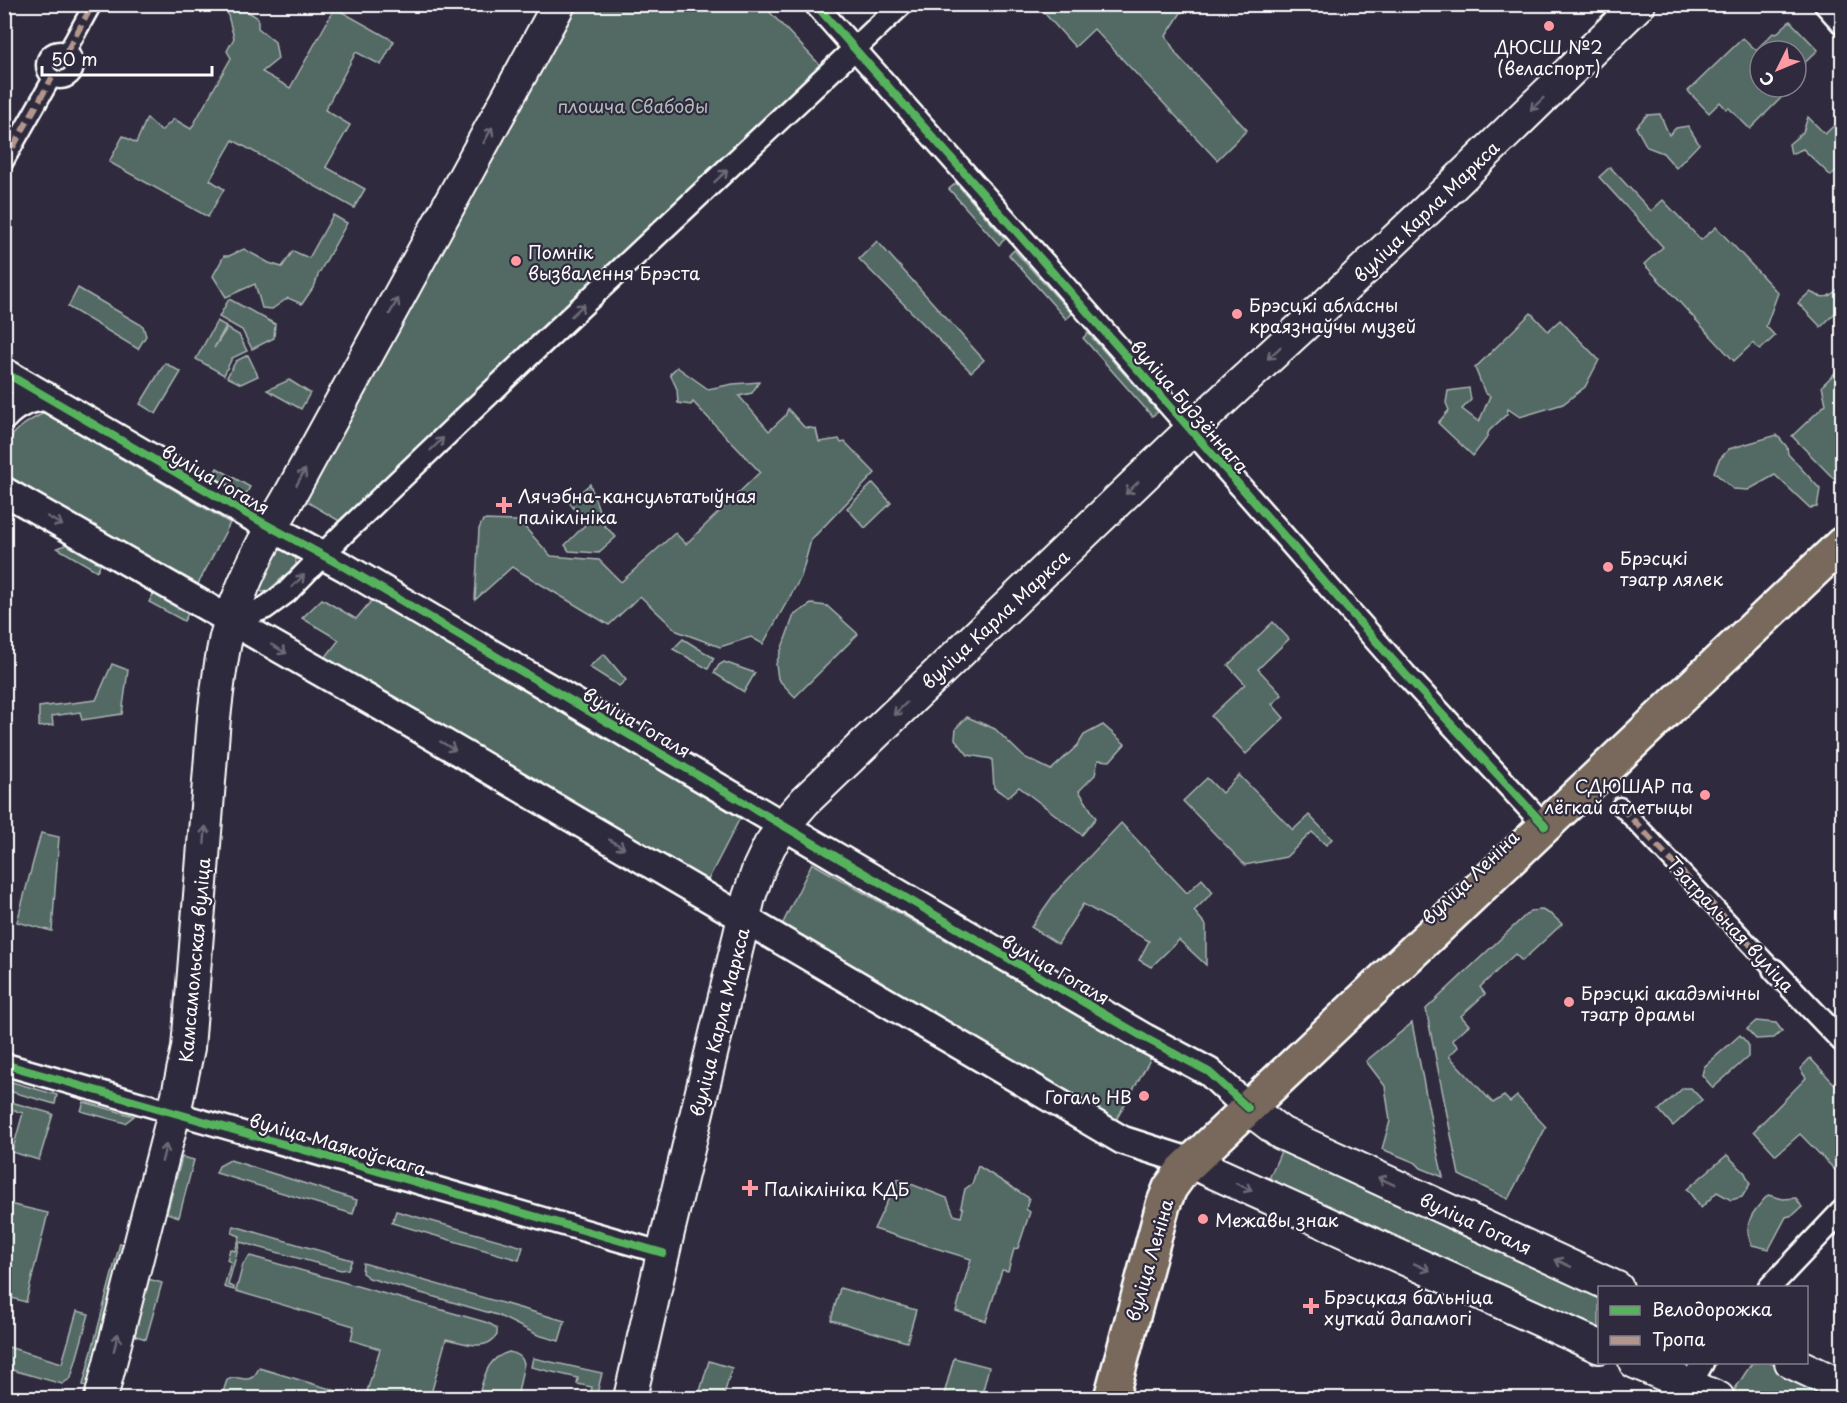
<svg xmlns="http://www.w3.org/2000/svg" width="1847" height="1403" viewBox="0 0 1847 1403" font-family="'Playpen Sans',sans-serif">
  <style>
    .green { fill: #536964; stroke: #a9b4b2; stroke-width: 1.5 }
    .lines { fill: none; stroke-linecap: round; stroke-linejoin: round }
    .pedestrian-casing { stroke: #fff; stroke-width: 21 }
    .minor-casing { stroke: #fff; stroke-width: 26 }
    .tertiary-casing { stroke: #fff; stroke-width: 32 }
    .secondary-casing { stroke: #fff; stroke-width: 36 }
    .primary-casing { stroke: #fff; stroke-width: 38 }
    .pedestrian { stroke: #2f2a3d; stroke-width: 16 }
    .minor { stroke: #2f2a3d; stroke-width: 21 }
    .tertiary { stroke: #2f2a3d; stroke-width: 27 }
    .secondary { stroke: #2f2a3d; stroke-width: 32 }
    .primary { stroke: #78695c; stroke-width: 33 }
    .quiet { stroke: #b2968c; stroke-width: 6; stroke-dasharray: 12 6; stroke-linecap: butt }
    .cycleway-casing { stroke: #2f2a3d; stroke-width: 11 }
    .cycleway { stroke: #56b35d; stroke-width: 8 }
    .oneway { stroke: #6d6a77 }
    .poi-dot { fill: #ff9aa2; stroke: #2f2a3d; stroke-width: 2 }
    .labels { text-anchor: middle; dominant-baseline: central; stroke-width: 4.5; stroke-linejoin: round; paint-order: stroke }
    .poi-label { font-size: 18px; fill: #fff; stroke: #2f2a3d; text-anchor: start }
    .park-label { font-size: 18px; fill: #b2bcb9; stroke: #2f2a3d }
    .street-label { font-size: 18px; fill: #fff; stroke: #2f2a3d }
  </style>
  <rect width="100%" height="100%" fill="#2f2a3d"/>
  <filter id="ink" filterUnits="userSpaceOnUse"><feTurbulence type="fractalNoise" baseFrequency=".0167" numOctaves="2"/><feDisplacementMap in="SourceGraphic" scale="12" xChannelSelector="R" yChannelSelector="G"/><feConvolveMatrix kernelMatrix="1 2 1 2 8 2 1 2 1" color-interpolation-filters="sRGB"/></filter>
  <g filter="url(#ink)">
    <!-- green -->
    <g class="green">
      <polygon points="573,5 763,5 820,65 341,522 304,500"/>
      <polygon points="1037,5 1186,5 1166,36 1177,55 1247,130 1217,160 1094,29 1075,47"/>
      <polygon points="239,6 258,18 258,28 275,42 278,59 262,72 290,88 335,8 394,41 381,65 356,52 325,110 350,125 326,167 365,189 354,208 233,140 210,180 224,189 208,217 109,162 123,136 136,143 147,118 161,131 174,119 191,129 231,58 227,51 234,38 227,12"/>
      <polygon points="1790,21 1818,50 1796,71 1796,51 1760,51 1760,87 1780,87 1775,92 1781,98 1750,129 1729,108 1726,109 1720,102 1709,113 1688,91 1743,38 1756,50 1773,33 1776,34"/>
      <polygon points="1660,114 1669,135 1676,128 1688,126 1699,144 1676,168 1663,153 1647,147 1636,127 1647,115"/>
      <polygon points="1808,117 1825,134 1842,118 1842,164 1831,176 1803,149 1791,154 1789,144 1803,132"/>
      <polygon points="1610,167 1651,211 1663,200 1701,240 1716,227 1778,293 1766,326 1775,336 1760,350 1753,343 1734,361 1644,264 1663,247 1599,177"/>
      <polygon points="956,183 1005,239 999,245 949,189"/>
      <polygon points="333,215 347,223 318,275 315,285 302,304 288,298 272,309 262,308 255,284 226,297 213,276 224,256 229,256 244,249 269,263 282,267 293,251 309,258"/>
      <polygon points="877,241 984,360 971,372 859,259"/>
      <polygon points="1014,250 1072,314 1066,319 1009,255"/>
      <path d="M1842 285V292L1837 298 1842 306 1821 327 1798 303 1810 292C1826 301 1830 297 1842 285Z"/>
      <polygon points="78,288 143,326 146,336 138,349 68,307"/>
      <polygon points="229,299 275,324 274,338 252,349 242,330 219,317"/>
      <polygon points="1531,313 1548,331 1560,320 1599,360 1585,387 1563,404 1520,417 1508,409 1507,414 1489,431 1486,439 1473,456 1438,423 1449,410 1446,403 1448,391 1469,388 1471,400 1462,409 1479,422 1490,396 1485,393 1475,368"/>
      <polygon points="217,321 226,326 214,348 227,328 239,335 247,351 232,358 224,375 196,359"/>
      <polygon points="1088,333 1158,412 1152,416 1083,338"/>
      <polygon points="248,355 258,376 241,384 227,377 236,361"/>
      <polygon points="165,363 181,372 156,414 140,404"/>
      <polygon points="1842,366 1842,471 1834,479 1792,436 1826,404 1822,386"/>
      <polygon points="677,367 708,389 733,384 759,382 752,393 739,396 769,431 785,416 788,409 804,427 816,429 819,442 839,439 841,443 845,442 875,473 811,540 801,577 763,644 751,637 720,647 677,631 640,596 609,625 512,567 475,600 479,529 483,520 519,521 551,556 599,560 621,582 675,533 686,544 760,472 693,402 691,405 678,403 677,389 670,374"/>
      <polygon points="289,380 310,393 301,409 267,390"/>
      <path d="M44 413 230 523 198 584 12 481C9 471 4 458 6 448 10 431 30 420 44 413Z"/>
      <polygon points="1777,435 1787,447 1788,454 1820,489 1817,507 1810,508 1775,475 1748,490 1733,489 1714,472 1719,460 1729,449"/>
      <polygon points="217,468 250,487 243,499 210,480"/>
      <polygon points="873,483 891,503 865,528 847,508"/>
      <polygon points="590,484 604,525 616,537 598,553 569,551 565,545 586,524 569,502"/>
      <polygon points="71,543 102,561 97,571 57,548"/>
      <polygon points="280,549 296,558 296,565 268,591 262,592 258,589 274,551"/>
      <polygon points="155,591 190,610 184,621 149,602"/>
      <polygon points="322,599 356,619 372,600 740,818 708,880 325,658 339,640 302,618"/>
      <polygon points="811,604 827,606 858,634 795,697 778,679 776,664 794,615"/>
      <polygon points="1273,622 1289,639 1258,669 1282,695 1272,704 1284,718 1246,754 1211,716 1245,684 1228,665"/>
      <polygon points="683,639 714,658 708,669 673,649"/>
      <polygon points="604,654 626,680 619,686 589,667"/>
      <polygon points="724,662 755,673 744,692 714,673 719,665"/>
      <polygon points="112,664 128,670 122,714 82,720 80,712 52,716 53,725 39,727 39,707 96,700"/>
      <polygon points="967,717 995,729 1024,757 1051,770 1078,745 1084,735 1103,725 1125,744 1110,761 1098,760 1095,775 1079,791 1096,818 1082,835 1019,787 1008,797 994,788 992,759 968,755 955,739 956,728"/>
      <polygon points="1239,775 1293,830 1309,815 1332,839 1326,845 1312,832 1286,857 1245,865 1183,801 1207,778 1222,793"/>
      <polygon points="1121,823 1187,893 1202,879 1213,892 1194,911 1206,925 1206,965 1179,940 1151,967 1139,960 1149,941 1083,904 1058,944 1031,927 1055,893"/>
      <polygon points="41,833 59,837 52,931 17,922"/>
      <polygon points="812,863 1151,1058 1116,1120 781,927"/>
      <polygon points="1542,910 1552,915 1562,924 1522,961 1515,954 1480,987 1485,994 1461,1016 1469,1025 1452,1040 1458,1047 1449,1056 1493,1103 1504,1096 1510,1102 1517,1096 1546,1127 1508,1199 1459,1175 1426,1009 1530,911"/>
      <polygon points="1756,1021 1776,1023 1782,1031 1774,1038 1756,1039 1747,1029"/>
      <polygon points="1412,1023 1437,1151 1443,1177 1421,1168 1416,1163 1382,1149 1390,1121 1385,1086 1366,1061"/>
      <polygon points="1740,1035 1748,1044 1748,1057 1713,1088 1702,1075 1704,1067"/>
      <polygon points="1810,1058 1842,1092 1842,1165 1836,1171 1800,1134 1776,1155 1754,1131 1806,1078 1800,1069"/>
      <polygon points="5,1080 57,1095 55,1104 5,1090"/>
      <polygon points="1683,1088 1691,1088 1702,1100 1673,1126 1659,1110"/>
      <polygon points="4,1100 53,1114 39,1160 12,1152 23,1113 5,1108"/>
      <polygon points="84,1102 134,1116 125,1123 81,1111"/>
      <polygon points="1283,1147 1599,1288 1599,1331 1267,1183"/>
      <polygon points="1727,1155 1745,1173 1750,1184 1742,1197 1731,1200 1717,1192 1701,1208 1687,1189"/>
      <polygon points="182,1157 194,1160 179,1217 167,1213"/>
      <polygon points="230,1160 357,1200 353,1214 216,1173 219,1166"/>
      <polygon points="978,1166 1029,1198 1026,1209 1030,1212 1018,1248 1014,1249 1008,1271 1002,1270 986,1321 956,1311 971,1259 874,1229 898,1179 947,1198 954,1215 961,1217 963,1209 961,1206 965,1189 972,1184"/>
      <path d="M1768 1195 1783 1199 1796 1198 1802 1207 1793 1215 1786 1217 1769 1249 1752 1245C1741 1224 1754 1210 1768 1195Z"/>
      <polygon points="5,1203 48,1213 26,1302 5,1296"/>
      <polygon points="396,1211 523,1247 519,1260 392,1223"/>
      <polygon points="234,1226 352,1260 348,1269 341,1270 240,1242 228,1285 234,1287 234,1290 224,1287 231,1262 227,1260 230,1249 235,1251 240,1236 232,1233"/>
      <polygon points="120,1243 131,1246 94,1388 83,1385"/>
      <path d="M250 1256 485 1322 492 1325 497 1329V1335C485 1353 463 1342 446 1339L431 1394 446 1398H365L380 1349 351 1340 354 1326 236 1291 243 1264Z"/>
      <polygon points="363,1263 565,1321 559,1341 538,1335 497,1315 369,1278 362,1273"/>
      <polygon points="148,1279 162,1283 146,1339 133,1335"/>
      <polygon points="840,1288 916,1310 907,1342 831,1320"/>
      <polygon points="77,1311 89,1314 71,1378 62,1384 5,1368 5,1346 62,1363"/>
      <path d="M509 1352C516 1353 522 1356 524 1363L517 1398H478C484 1378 486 1358 509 1352Z"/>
      <polygon points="533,1358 602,1373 596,1398 590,1398 592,1387 577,1384 578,1378 531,1367"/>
      <polygon points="954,1358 989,1367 981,1398 943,1398"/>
      <polygon points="709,1361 732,1368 723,1398 698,1398"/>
      <polygon points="1768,1362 1842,1397 1842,1398 1739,1398 1731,1395 1752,1363"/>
      <path d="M259 1368 361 1398H221L227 1380C241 1372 249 1389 259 1368Z"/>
    </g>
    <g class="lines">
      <!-- pedestrian casing -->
      <g class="pedestrian-casing">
        <g id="pedestrian">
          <circle cx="60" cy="65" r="15"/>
          <polyline points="67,51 93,4"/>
          <polyline points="4,163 52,78"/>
          <polyline points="1620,806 1774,970"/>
        </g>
      </g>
      <!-- minor casing -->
      <g class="minor-casing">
        <g id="minor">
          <polyline points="815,4 1062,283 1405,674 1545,826"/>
          <polyline points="1825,4 1842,23"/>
          <polyline points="231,621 265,608 287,592 343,534 530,355 902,4"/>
          <polyline points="1774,970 1842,1041"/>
          <polyline points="4,1064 663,1253"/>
          <polyline points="1769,1288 1842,1211"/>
          <polyline points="1684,1395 1703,1362"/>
        </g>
      </g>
      <!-- tertiary casing -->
      <g class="tertiary-casing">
        <g id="tertiary">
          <polyline points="4,372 247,514 346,568 1008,958 1145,1038 1209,1072 1248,1108"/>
          <path d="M4 416C16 403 29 399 45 396"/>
          <polyline points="4,491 410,723 1122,1140 1191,1162"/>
        </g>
      </g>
      <!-- secondary casing -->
      <g class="secondary-casing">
        <g id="secondary">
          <polyline points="1248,1108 1281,1133 1617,1288"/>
          <polyline points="1191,1162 1600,1347"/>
          <polyline points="1635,1362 1718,1398"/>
          <polyline points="1791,1362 1842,1386"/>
          <path d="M101 1398 174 1113 188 1048 214 718C217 691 220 664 226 637 239 587 262 543 288 499L559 4"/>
          <polyline points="630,1398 668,1232 749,897 759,868 770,845 784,825 805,801 1212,410 1354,279 1450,188 1639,4"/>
        </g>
      </g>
      <!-- primary casing -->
      <g class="primary-casing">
        <polyline id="primary" points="1111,1398 1163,1205 1170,1188 1183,1170 1842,544"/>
      </g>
      <!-- pedestrian -->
      <use href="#pedestrian" class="pedestrian"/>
      <!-- minor -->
      <use href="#minor" class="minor"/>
      <!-- tertiary -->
      <use href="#tertiary" class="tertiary"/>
      <!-- secondary -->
      <use href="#secondary" class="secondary"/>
      <!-- primary -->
      <use href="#primary" class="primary"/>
      <!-- quiet -->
      <g class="quiet">
        <polyline points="67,51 93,4"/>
        <polyline points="4,163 52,78"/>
        <polyline points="1620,806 1774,970"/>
      </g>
      <!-- cycleway casing -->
      <g class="cycleway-casing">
        <g id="cycleway">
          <polyline points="815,4 1062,283 1405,674 1545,826"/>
          <polyline points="4,372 247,514 346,568 1008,958 1145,1038 1209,1072 1248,1108"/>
          <polyline points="4,1064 663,1253"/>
        </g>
      </g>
      <!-- cycleway -->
      <use href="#cycleway" class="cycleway"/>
    </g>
    <!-- one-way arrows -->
    <defs><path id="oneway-shaft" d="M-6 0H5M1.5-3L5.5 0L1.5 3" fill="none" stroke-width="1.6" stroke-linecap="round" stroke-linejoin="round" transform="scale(1.5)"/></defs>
    <g class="oneway">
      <use href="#oneway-shaft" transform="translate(1537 104) rotate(136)"/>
      <use href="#oneway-shaft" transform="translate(488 135) rotate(-61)"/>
      <use href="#oneway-shaft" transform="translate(721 176) rotate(-43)"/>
      <use href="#oneway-shaft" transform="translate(394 306) rotate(-61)"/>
      <use href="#oneway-shaft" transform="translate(578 310) rotate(-43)"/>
      <use href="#oneway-shaft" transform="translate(1274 353) rotate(137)"/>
      <use href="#oneway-shaft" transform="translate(437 444) rotate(-44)"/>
      <use href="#oneway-shaft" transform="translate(301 477) rotate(-61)"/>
      <use href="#oneway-shaft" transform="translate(1132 488) rotate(136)"/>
      <use href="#oneway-shaft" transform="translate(55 521) rotate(30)"/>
      <use href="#oneway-shaft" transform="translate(298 581) rotate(-45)"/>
      <use href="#oneway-shaft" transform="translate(279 649) rotate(30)"/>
      <use href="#oneway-shaft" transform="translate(900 709) rotate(136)"/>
      <use href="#oneway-shaft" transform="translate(448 746) rotate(30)"/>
      <use href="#oneway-shaft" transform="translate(205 835) rotate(-86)"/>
      <use href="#oneway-shaft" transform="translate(617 844) rotate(30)"/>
      <use href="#oneway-shaft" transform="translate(164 1153) rotate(-76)"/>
      <use href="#oneway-shaft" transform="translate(1386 1181) rotate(-155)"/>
      <use href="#oneway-shaft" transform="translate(1244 1187) rotate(25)"/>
      <use href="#oneway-shaft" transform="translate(1563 1263) rotate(-155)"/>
      <use href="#oneway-shaft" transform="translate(1422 1267) rotate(24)"/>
      <use href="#oneway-shaft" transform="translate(116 1342) rotate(-76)"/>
    </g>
  </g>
  <!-- markers -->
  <g class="poi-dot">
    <circle cx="1549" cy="26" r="6"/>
    <circle cx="516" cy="261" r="6"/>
    <circle cx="1237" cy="314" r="6"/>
    <path d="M501 496h6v6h6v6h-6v6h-6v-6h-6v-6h6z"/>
    <circle cx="1608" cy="567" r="6"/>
    <circle cx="1705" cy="795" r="6"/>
    <circle cx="1569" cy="1002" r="6"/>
    <circle cx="1144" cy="1096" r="6"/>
    <path d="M747 1179h6v6h6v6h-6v6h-6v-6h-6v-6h6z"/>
    <circle cx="1203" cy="1219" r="6"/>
    <path d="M1308 1297h6v6h6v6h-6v6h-6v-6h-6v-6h6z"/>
  </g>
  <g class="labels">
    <!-- poi labels -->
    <g class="poi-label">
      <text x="1549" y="46" text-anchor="middle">ДЮСШ №2<tspan x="1549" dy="21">(веласпорт)</tspan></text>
      <text x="528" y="251">Помнік<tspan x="528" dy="21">вызвалення Брэста</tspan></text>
      <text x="1249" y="304">Брэсцкі абласны<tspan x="1249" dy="21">краязнаўчы музей</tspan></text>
      <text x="518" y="495">Лячэбна-кансультатыўная<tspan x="518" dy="21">паліклініка</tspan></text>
      <text x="1620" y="557">Брэсцкі<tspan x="1620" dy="21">тэатр лялек</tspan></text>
      <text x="1693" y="785" text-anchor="end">СДЮШАР па<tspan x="1693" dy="21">лёгкай атлетыцы</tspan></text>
      <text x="1581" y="992">Брэсцкі акадэмічны<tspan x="1581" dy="21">тэатр драмы</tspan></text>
      <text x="1132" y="1096" text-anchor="end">Гогаль НВ</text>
      <text x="764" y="1188">Паліклініка КДБ</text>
      <text x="1215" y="1219">Межавы знак</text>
      <text x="1324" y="1296">Брэсцкая бальніца<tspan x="1324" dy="21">хуткай дапамогі</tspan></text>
    </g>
    <!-- park labels -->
    <g class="park-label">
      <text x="633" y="105">плошча Свабоды</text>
    </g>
    <!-- street labels -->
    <g class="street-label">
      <text transform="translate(1426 211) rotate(-44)">вуліца Карла Маркса</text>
      <text transform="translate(1190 406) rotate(49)">вуліца Будзённага</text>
      <text transform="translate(216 479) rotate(30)">вуліца Гогаля</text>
      <text transform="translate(995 619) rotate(-43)">вуліца Карла Маркса</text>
      <text transform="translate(637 722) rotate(30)">вуліца Гогаля</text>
      <text transform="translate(1470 877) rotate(-44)">вуліца Леніна</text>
      <text transform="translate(1731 924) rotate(47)">Тэатральная вуліца</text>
      <text transform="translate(194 960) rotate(-85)">Камсамольская вуліца</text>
      <text transform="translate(1056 969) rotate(30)">вуліца Гогаля</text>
      <text transform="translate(719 1022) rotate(-76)">вуліца Карла Маркса</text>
      <text transform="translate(338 1144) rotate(16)">вуліца Маякоўскага</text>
      <text transform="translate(1476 1223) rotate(25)">вуліца Гогаля</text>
      <text transform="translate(1149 1260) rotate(-74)">вуліца Леніна</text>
    </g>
  </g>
  <!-- margin -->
  <rect width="1847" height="1403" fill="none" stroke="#2f2a3d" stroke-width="24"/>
  <rect x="12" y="12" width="1823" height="1379" fill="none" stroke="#fff" stroke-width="2" filter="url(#ink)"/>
  <!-- legend -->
  <rect x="1598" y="1286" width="210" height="78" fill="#2f2a3d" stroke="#827f8b" stroke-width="1.5"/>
  <rect x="1610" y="1306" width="30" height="9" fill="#56b35d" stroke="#827f8b" stroke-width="1.5"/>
  <text x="1652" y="1316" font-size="18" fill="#ffffff">Велодорожка</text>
  <rect x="1610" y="1336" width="30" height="9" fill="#b2968c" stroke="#827f8b" stroke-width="1.5"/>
  <text x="1652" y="1346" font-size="18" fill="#ffffff">Тропа</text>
  <!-- north arrow -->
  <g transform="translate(1778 69) rotate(227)"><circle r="28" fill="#2f2a3d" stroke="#827f8b" stroke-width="1.5"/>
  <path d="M0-4.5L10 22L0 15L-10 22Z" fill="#ff9aa2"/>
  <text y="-9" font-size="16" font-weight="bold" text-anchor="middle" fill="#ffffff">С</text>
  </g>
  <!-- scale -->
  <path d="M42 66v9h170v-9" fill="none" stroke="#ffffff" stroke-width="3"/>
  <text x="51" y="66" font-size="18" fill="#ffffff" stroke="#2f2a3d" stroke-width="4.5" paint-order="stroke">50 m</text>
</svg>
